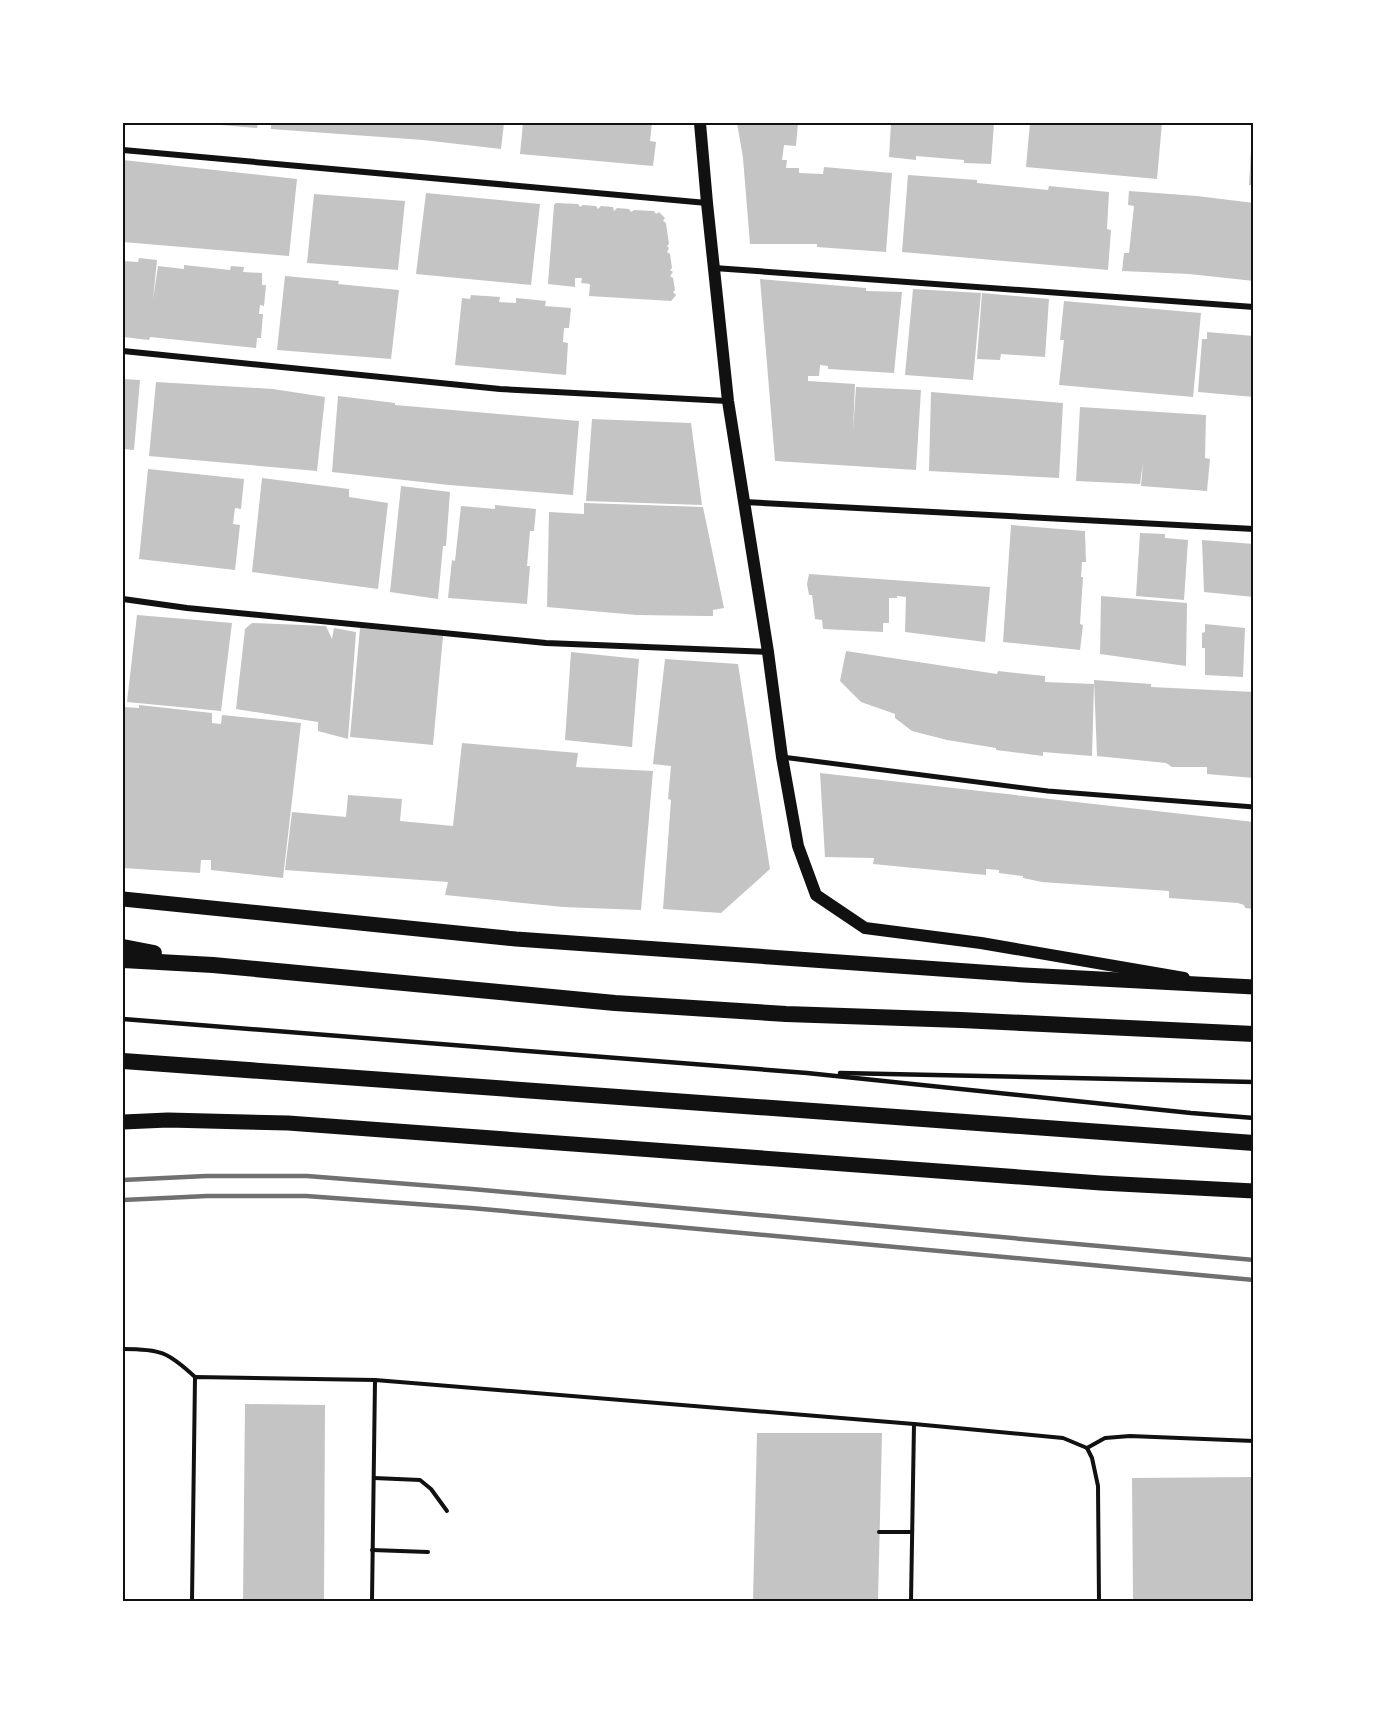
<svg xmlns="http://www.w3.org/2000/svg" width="1377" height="1724" viewBox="0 0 1377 1724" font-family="'Source Sans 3',sans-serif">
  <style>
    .building { fill: #c4c4c4 }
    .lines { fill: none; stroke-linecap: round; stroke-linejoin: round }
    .path { stroke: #111; stroke-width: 4 }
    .service { stroke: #111; stroke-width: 4.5 }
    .pedestrian { stroke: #111; stroke-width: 5 }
    .minor { stroke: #111; stroke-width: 6 }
    .secondary { stroke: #111; stroke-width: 12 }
    .primary { stroke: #111; stroke-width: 15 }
    .trunk { stroke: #111; stroke-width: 16 }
    .rail { stroke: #707070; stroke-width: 4.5 }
    .neatline { fill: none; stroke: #111; stroke-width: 2 }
  </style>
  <rect width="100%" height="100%" fill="#fff"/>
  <!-- building -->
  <g class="building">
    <polygon points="221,123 258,123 257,128 221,125"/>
    <polygon points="271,123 504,123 501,149 423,140 271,129"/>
    <polygon points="523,123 652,123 650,141 656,142 653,166 520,154"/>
    <polygon points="737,123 798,123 796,146 784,145 782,160 787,160 786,168 799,168 799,173 823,174 824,167 892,173 886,252 817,247 817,244 750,244 743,158"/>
    <polygon points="891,123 994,123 991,164 964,163 964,160 916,156 916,160 889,157"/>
    <polygon points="1030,123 1162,123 1157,179 1026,167"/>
    <polygon points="1252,132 1254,133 1254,185 1249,185"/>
    <polygon points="123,160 297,179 289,256 123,242"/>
    <polygon points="908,175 977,180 977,183 1048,190 1049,186 1109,192 1107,229 1111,230 1108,270 902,252"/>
    <polygon points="1129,191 1197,196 1254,203 1254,281 1189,274 1122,271 1124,253 1129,253 1134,206 1128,205"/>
    <polygon points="426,193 540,204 531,285 416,274"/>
    <polygon points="314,194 405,201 398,270 307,263"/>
    <polygon points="556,203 578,204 580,207 583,205 596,206 598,209 601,206 613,207 614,211 617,208 629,209 631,212 634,210 654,211 656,214 659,212 665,218 663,221 666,223 669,244 667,246 669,248 667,252 670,254 672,268 670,270 673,272 670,276 673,278 675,290 673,292 676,295 671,301 589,296 590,284 581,283 582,278 575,278 575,287 548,284 554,205"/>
    <polygon points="139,258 157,260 153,300 158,266 184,269 184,265 230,270 231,266 244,267 243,272 262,273 262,285 266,285 264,306 260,305 259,314 263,314 261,338 257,338 256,348 150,337 149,340 123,337 123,261 138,262"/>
    <polygon points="285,276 339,281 338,284 399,290 391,359 277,350"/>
    <polygon points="760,279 866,288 866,291 902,292 894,373 828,369 828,366 820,365 819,376 808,376 808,381 855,384 853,432 856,387 921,390 916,470 775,461"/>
    <polygon points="913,289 981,293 973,380 905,375"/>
    <polygon points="982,293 1049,299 1045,357 1001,354 1000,360 977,359"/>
    <polygon points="471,295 500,297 499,302 516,303 516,298 546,301 545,306 571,308 569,328 564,328 563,342 568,343 566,375 455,365 462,298 470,299"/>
    <polygon points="1064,301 1201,313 1193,397 1059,385 1064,340 1060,340"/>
    <polygon points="1207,332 1254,336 1254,397 1198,392 1202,339 1207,339"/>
    <polygon points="123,379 140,380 134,450 123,449"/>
    <polygon points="156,382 273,389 325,397 317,471 149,456"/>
    <polygon points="931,392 1063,403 1059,478 929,471"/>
    <polygon points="338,396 395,403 395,405 579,421 573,495 449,485 332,472"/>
    <polygon points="1080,407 1206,415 1205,458 1210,459 1207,491 1141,486 1143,462 1140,484 1076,481"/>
    <polygon points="592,419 691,423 702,505 586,501"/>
    <polygon points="148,469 244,479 241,509 235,508 233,524 240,525 235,570 139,559"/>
    <polygon points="262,478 349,489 349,497 388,503 378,589 252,572"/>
    <polygon points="401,486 450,492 446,546 443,546 438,599 390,592"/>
    <polygon points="584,503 703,507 724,608 713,610 713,616 705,616 637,615 547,607 549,512 584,514"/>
    <polygon points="495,505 536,509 534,531 530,531 527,566 530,566 527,604 448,598 452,560 455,561 461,506 495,509"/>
    <polygon points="1011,525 1085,531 1086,562 1082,562 1081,577 1083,577 1080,624 1083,625 1080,650 1003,642"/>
    <polygon points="1140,533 1165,534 1165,538 1188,540 1184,600 1136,596"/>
    <polygon points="1202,540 1254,544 1254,597 1204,592"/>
    <polygon points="809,574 990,587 985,642 905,632 906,597 897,596 897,598 889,598 889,623 883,623 883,632 823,629 822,620 815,619 812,595 809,595 807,584"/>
    <polygon points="1101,596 1187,603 1186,666 1100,654"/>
    <polygon points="137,615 232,623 221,711 127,702"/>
    <polygon points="252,623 326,626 332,639 334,628 356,632 348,739 318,731 318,722 236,709 245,629"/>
    <polygon points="1205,624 1245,628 1243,677 1205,675 1205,648 1202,648 1202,633 1205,632"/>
    <polygon points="360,628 443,636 433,745 350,737"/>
    <polygon points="846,651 997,674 998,671 1045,676 1045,682 1094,684 1092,756 1043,752 1043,756 996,750 996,748 947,740 912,731 895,718 895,714 861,702 840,681"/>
    <polygon points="571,652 639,659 632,747 565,740"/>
    <polygon points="665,659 738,664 770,869 721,913 663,909 671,800 668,799 671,766 653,764"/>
    <polygon points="1094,680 1151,684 1151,687 1254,692 1254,778 1207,774 1207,767 1172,767 1166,763 1097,756"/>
    <polygon points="139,705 212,713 212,723 221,724 222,715 301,723 283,878 211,870 211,860 201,860 200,873 123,868 123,707 139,708"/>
    <polygon points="462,743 578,753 576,767 653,771 641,910 563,907 445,895 448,882 285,870 292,812 346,817 348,795 402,799 400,821 453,826"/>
    <polygon points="820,773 1254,822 1254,909 1245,908 1244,905 1238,903 1169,898 1169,891 1042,882 1023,878 1023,876 999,873 999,870 986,869 986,875 873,864 874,858 825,857"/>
    <polygon points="245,1404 325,1405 324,1601 243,1601"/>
    <polygon points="757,1433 882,1433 878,1601 753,1601"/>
    <polygon points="1254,1477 1254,1601 1133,1601 1132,1478"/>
  </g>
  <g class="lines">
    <!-- path -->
    <g class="path">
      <path d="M123 1349C161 1349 168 1352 195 1377"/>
      <polyline points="375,1380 914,1424 911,1601"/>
      <polyline points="914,1424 1063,1438 1087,1448 1092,1458 1098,1486 1099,1601"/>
      <polyline points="1087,1448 1105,1438 1130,1436 1254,1441"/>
      <polyline points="374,1478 420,1480 431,1489 447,1511"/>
      <polyline points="879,1532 912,1532"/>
      <polyline points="372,1550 428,1552"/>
      <polyline points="192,1601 195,1377 375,1380 372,1601"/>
    </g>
    <!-- service -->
    <g class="service">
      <polyline points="123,1019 807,1073 1191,1113 1254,1118"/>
      <polyline points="840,1073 1254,1082"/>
    </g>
    <!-- pedestrian -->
    <polyline class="pedestrian" points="782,757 1048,791 1254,807"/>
    <!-- minor -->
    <g class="minor">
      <polyline points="123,150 707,203"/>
      <polyline points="714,268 1254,307"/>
      <polyline points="123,351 500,389 727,401"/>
      <polyline points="744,502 1254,529"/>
      <polyline points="123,599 187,608 546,643 768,652"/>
    </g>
    <!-- secondary -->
    <polyline class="secondary" points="700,123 707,203 728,401 768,652 782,757 798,846 816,895 865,928 981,943 1184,978"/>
    <!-- primary -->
    <g class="primary">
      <polyline points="123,899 516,939 1024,975 1254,987"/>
      <polyline points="123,1122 168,1120 288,1123 1101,1183 1254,1191"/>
    </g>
    <!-- trunk -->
    <g class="trunk">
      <polyline points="123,947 154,953"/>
      <polyline points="123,960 213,965 615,1003 786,1014 961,1020 1254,1034"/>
      <polyline points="123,1061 1254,1143"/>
    </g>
    <!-- rail -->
    <g class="rail">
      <polyline points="123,1180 206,1176 307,1176 472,1189 1254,1260"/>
      <polyline points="123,1200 207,1196 306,1196 471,1208 1254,1280"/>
    </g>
  </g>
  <!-- border -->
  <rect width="1377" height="1724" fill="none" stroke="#ffffff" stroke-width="249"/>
  <rect x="124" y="124" width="1128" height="1476" class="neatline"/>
</svg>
